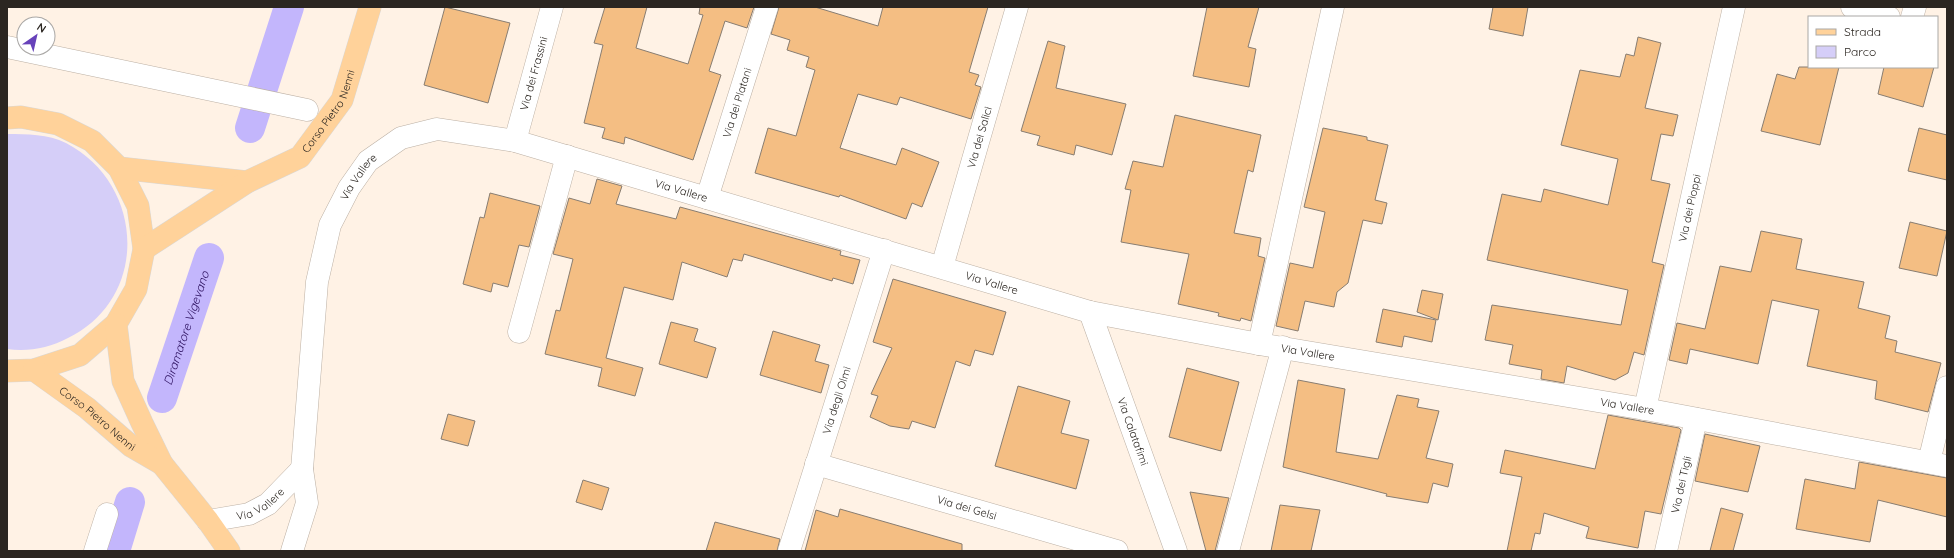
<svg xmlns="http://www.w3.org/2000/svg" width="1954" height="558" viewBox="0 0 1954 558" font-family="Quicksand,sans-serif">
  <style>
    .green { fill: #d5cef8 }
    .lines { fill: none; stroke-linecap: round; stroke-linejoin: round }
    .canal { stroke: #c3b6fc; stroke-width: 30 }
    .building { fill: #f4be83; stroke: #887d71 }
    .minor-casing { stroke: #bcb0a4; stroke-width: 23 }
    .major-casing { stroke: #d9d8d7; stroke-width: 23 }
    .minor { stroke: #fff; stroke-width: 22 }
    .major { stroke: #ffd29a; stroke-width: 22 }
    .labels { text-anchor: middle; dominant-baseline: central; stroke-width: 4; stroke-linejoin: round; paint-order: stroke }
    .street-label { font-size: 11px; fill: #2b2621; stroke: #fff }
    .water-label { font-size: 12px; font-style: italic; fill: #2e1260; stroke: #fff }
  </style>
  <rect width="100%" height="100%" fill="#fff2e5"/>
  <!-- green -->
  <path class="green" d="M7 134C27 134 48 134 66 143 145 184 150 298 68 338 49 348 28 352 7 349Z"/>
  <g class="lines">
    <!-- canal -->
    <g class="canal">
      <polyline points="250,128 289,7"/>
      <path id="s1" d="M162 398 209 258"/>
      <polyline points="115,551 130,502"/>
    </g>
  </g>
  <!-- building -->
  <g class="building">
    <polygon points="445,7 510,23 488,103 424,85"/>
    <polygon points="605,7 647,7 636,48 688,64 703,15 699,14 700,7 754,7 747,28 725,21 709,71 721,75 693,160 625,137 624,144 602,138 605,128 584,123 603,45 594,43"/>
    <polygon points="779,7 815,7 878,26 883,7 988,7 969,72 979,75 975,85 981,87 971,119 900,97 897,105 858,94 840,148 896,165 902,148 939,162 922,207 912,203 906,219 840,195 839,197 755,173 768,128 796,136 815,70 806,67 809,57 787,50 790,40 771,34"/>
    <polygon points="1207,7 1259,7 1248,47 1256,49 1249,87 1193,76"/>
    <polygon points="1493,7 1528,7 1523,36 1489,29"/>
    <polygon points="1638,37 1661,43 1645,108 1678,115 1673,136 1661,134 1651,180 1670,184 1652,262 1664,265 1644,355 1634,352 1628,373 1615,380 1567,366 1564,383 1541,379 1542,370 1509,364 1513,345 1485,340 1492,305 1621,325 1628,290 1487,260 1502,194 1541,202 1544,189 1608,205 1618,159 1561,145 1580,70 1620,77 1626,54 1634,56"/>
    <polygon points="1048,41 1065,46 1056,88 1126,104 1112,155 1076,145 1074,155 1037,145 1040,136 1021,131"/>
    <polygon points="1799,67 1839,67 1820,145 1761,131 1777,74 1795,79"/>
    <polygon points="1884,67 1934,67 1923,107 1878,94"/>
    <polygon points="1175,115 1261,135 1253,172 1248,170 1234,233 1261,238 1258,256 1265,258 1251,321 1241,318 1240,321 1218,316 1219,313 1178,304 1189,254 1121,242 1131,190 1125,189 1133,161 1163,167"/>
    <polygon points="1323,128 1367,137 1367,140 1388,145 1375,200 1387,203 1382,224 1363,220 1348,283 1337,292 1334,307 1305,301 1298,331 1276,326 1290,263 1313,268 1325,212 1304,207"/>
    <polygon points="1919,128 1947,135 1947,180 1908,171"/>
    <polygon points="597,179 622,186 616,204 676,219 680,207 841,251 840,255 860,260 853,284 833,278 832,281 744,254 742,261 733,259 727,277 682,262 673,300 624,287 606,358 643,368 635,396 598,386 602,368 545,354 556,310 560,311 573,259 553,254 569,198 590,204"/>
    <polygon points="490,193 540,206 529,247 519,245 508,287 493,283 491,292 463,284 480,217 484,218"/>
    <polygon points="1910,222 1947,231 1937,276 1899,268"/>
    <polygon points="1761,231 1802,239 1796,269 1864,282 1858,308 1890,316 1885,338 1897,341 1895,352 1941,363 1928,412 1875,399 1877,381 1807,366 1819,310 1772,300 1758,364 1690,349 1687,364 1669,360 1677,323 1705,329 1720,266 1751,272"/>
    <polygon points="893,279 1006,312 993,355 975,350 970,366 956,361 935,428 912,421 909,429 890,426 870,417 878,396 871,394 892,348 873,342"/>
    <polygon points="1422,290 1443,294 1438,320 1417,312"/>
    <polygon points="1383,309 1436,320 1432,342 1404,336 1402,347 1376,342"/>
    <polygon points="671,322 698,329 694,341 716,348 707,378 659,364"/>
    <polygon points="773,331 820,345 815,361 829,365 821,393 760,375"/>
    <polygon points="1187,368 1239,382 1221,451 1169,437"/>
    <polygon points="1298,380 1345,389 1336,452 1378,459 1397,395 1419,399 1417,407 1439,411 1426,458 1453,464 1448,487 1433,483 1428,503 1386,496 1387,494 1283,467"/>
    <polygon points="1018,386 1070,401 1061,433 1089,440 1076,489 995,466"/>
    <polygon points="448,414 475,421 468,446 441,439"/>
    <polygon points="1608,415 1679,428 1681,430 1661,514 1645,511 1638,548 1586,538 1589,527 1544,513 1540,534 1535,533 1531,551 1507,551 1522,477 1500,473 1505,450 1595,469"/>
    <polygon points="1705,434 1760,446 1748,492 1695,481"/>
    <polygon points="1859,462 1947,478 1947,517 1878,500 1870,542 1796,529 1805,479 1855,489"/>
    <polygon points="583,480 609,488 602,510 576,502"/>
    <polygon points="1190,492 1229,498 1215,551 1206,551"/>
    <polygon points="1280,505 1320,510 1311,551 1271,551"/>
    <polygon points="1721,508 1743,514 1733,551 1710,551"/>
    <polygon points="840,509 962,544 962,551 805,551 816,510 838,517"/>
    <polygon points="715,522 780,539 777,551 706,551"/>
  </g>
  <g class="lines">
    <!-- minor casing -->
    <g class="minor-casing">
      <g id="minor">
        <polyline points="1852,7 1889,17"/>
        <polyline points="1912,17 1915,7"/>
        <polyline points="7,47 307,110"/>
        <path id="s2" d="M515 141 552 7"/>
        <path id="s3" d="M707 198 767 7"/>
        <path id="s4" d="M942 267 1017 7"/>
        <path id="s5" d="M1090 312 1176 551"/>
        <polyline points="519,332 567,156"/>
        <polyline points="1259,344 1333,7"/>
        <path id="s6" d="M1645 409 1734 7"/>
        <polyline points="1929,462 1947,387"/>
        <path id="s7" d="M816 464 1117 551"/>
        <path id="s8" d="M208 521 249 514 268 504 302 469"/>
        <polyline points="95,551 107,514"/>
        <path id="s9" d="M292 551 307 503 302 469 317 282 330 225 349 188 368 161 401 138 437 129 515 141 1090 312 1259 344 1645 409 1947 466"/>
        <path id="s10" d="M789 551 884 250"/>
        <polyline points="1228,551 1283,347"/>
        <path id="s11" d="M1666 551 1696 419"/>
      </g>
    </g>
    <!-- major casing -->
    <g class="major-casing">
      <g id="major">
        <polyline points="7,118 21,117 58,124 92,141 119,168 138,206 144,249 136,289 116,324 80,355 34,370 7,371"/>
        <polyline points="119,168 247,182"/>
        <path id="s12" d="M144 249 247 182 300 157 342 100 370 7"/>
        <polyline points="116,324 123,381 142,423 162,464 208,521 229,551"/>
        <path id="s13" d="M34 370 87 408 131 446 162 464"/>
      </g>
    </g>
    <!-- minor -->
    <use href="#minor" class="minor"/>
    <!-- major -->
    <use href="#major" class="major"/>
  </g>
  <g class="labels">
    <!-- street labels -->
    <g class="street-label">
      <text stroke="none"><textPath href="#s2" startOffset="70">Via dei Frassini</textPath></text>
      <text stroke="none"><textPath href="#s3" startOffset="100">Via dei Platani</textPath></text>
      <text stroke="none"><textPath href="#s12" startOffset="236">Corso Pietro Nenni</textPath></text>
      <text stroke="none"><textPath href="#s4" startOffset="135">Via dei Salici</textPath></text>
      <text stroke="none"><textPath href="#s9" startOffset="387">Via Vallere</textPath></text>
      <text stroke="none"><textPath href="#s9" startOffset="735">Via Vallere</textPath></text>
      <text stroke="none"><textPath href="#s6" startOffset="206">Via dei Pioppi</textPath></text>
      <text stroke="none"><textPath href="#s9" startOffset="1059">Via Vallere</textPath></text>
      <text stroke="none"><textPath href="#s9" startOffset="1383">Via Vallere</textPath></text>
      <text stroke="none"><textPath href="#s10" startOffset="158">Via degli Olmi</textPath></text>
      <text stroke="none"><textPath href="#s9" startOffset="1707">Via Vallere</textPath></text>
      <text stroke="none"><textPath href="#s13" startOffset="80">Corso Pietro Nenni</textPath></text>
      <text stroke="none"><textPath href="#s5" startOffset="127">Via Calatafimi</textPath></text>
      <text stroke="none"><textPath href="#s11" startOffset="68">Via dei Tigli</textPath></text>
      <text stroke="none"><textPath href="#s8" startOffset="56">Via Vallere</textPath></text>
      <text stroke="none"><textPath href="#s7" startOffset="157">Via dei Gelsi</textPath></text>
    </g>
    <!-- water labels -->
    <g class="water-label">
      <text stroke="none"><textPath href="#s1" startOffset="74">Diramatore Vigevano</textPath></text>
    </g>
  </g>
  <!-- border -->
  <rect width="1954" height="558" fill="none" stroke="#2b2621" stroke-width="16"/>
  <!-- legend -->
  <rect x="1808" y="16" width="130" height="52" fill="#ffffff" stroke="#aaa8a6"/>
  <rect x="1816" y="29" width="20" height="6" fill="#ffd29a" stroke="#aaa8a6"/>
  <text x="1844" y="36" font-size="12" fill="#2b2621">Strada</text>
  <rect x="1816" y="46" width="20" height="12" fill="#d5cef8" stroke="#aaa8a6"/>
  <text x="1844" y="56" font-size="12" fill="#2b2621">Parco</text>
  <!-- north arrow -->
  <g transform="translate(36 36) rotate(34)"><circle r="19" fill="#ffffff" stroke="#aaa8a6"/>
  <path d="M0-3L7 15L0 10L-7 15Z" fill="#6742ba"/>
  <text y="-6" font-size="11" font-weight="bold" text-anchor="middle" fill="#2b2621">N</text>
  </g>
</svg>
